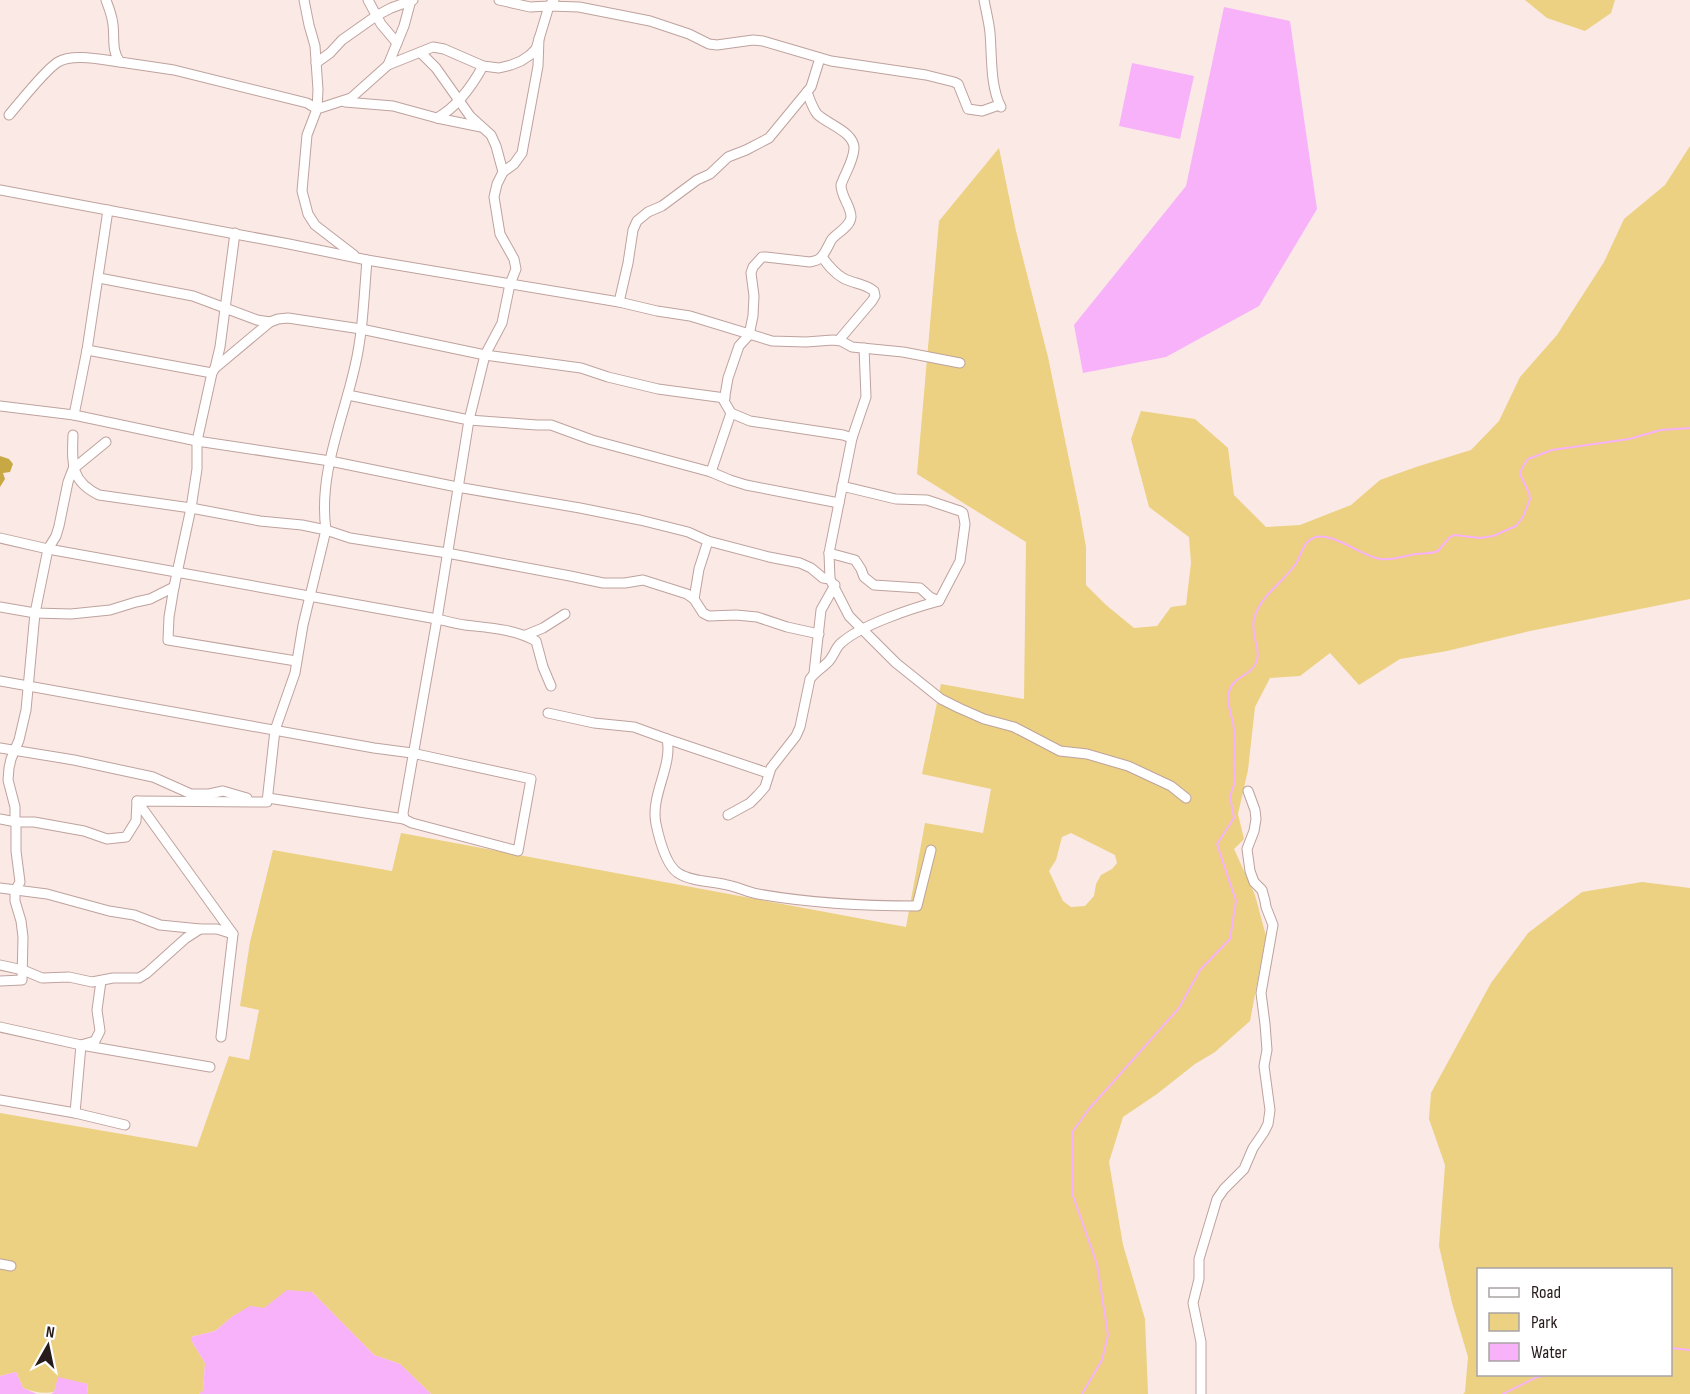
<svg xmlns="http://www.w3.org/2000/svg" width="1690" height="1394" viewBox="0 0 1690 1394" font-family="'Sofia Sans Condensed',sans-serif">
  <style>
    .green { fill: #ebd181; fill-rule: evenodd }
    .forest { fill: #c7a843 }
    .water { fill: #f8b2fa }
    .lines { fill: none; stroke-linecap: round; stroke-linejoin: round }
    .stream { stroke: #f8b2fa; stroke-width: 2 }
    .street-casing { stroke: #bea29d; stroke-width: 11 }
    .street { stroke: #fff; stroke-width: 9 }
  </style>
  <rect width="100%" height="100%" fill="#fbe9e6"/>
  <!-- green -->
  <g class="green">
    <polygon points="1525,0 1615,0 1611,13 1585,31 1547,18"/>
    <path d="M1690 146V599L1530 631 1447 651 1400 659 1359 685 1330 653 1300 676 1270 678 1255 707 1248 770 1238 814 1244 839 1234 849 1255 895 1266 936 1250 1021 1215 1052 1195 1064 1157 1094 1123 1117 1109 1162 1123 1245 1145 1319 1148 1394H431L400 1364 374 1355 312 1292 264 1308 233 1316 215 1331 191 1337V1340L205 1363 203 1391 199 1394H87L88 1384 58 1378 54 1392C43 1394 33 1392 23 1388L16 1372 0 1376V1113L197 1147 229 1056 249 1060 259 1010 240 1006 250 942 273 850 392 871 401 833 906 927 925 823 983 833 991 789 922 774 941 684 1024 699 1026 542 917 474 939 221 999 148 1016 231 1048 357 1079 508 1086 547V585L1106 605 1134 628 1157 626 1171 607 1186 605 1191 563 1189 537 1149 507 1131 439 1141 411 1195 419 1228 448 1234 495 1266 527 1300 525 1351 505 1380 480 1416 467 1471 450 1499 421 1520 377 1557 335 1604 262 1624 219 1665 185ZM1071 833 1115 855 1117 863 1112 869 1101 875 1096 884 1094 896 1085 906 1071 907 1063 901 1049 871 1056 860 1062 837Z"/>
    <path d="M1642 882 1690 888V1394H1463L1465 1392 1468 1357 1452 1303 1439 1246 1445 1165 1429 1119 1431 1093 1491 983 1528 933 1582 892ZM1478 1270H1670V1374H1478Z"/>
  </g>
  <!-- forest -->
  <polygon class="forest" points="0,456 9,459 13,464 10,472 3,473 5,479 0,487"/>
  <!-- water -->
  <g class="water">
    <polygon points="1224,7 1290,21 1317,209 1259,306 1166,357 1083,373 1074,325 1186,186"/>
    <polygon points="1132,63 1194,76 1180,139 1119,126"/>
    <polygon points="287,1290 312,1292 374,1355 400,1364 431,1394 199,1394 203,1391 205,1363 191,1340 191,1337 215,1331 233,1316 250,1306 264,1308"/>
    <polygon points="16,1372 23,1388 37,1394 0,1394 0,1376"/>
    <polygon points="58,1377 88,1384 87,1394 51,1394 54,1392"/>
  </g>
  <g class="lines">
    <!-- stream -->
    <g class="stream">
      <polyline points="1670,1348 1690,1350"/>
      <path d="M1082 1394 1102 1360 1108 1335 1097 1264 1073 1196V1131L1089 1109 1179 1008 1200 970 1230 939 1236 901 1217 844 1234 818C1233 811 1230 802 1231 795 1231 791 1234 786 1235 782 1235 778 1234 773 1234 768 1233 753 1236 738 1233 723 1231 713 1226 702 1229 692 1233 676 1251 676 1256 663 1262 650 1250 634 1254 619 1260 596 1282 583 1295 565 1302 555 1302 541 1316 537 1335 533 1361 556 1380 559 1392 561 1404 556 1416 554 1424 553 1431 554 1438 551L1449 538 1454 535 1480 538 1493 536 1516 526 1523 517 1530 499 1529 493 1520 474 1522 468 1528 459 1552 450 1629 439 1661 430 1690 428"/>
      <polyline points="1503,1394 1537,1377 1552,1374"/>
    </g>
    <!-- street casing -->
    <g class="street-casing">
      <g id="street">
        <path d="M106 0C108 6 111 13 112 19 116 34 110 49 120 62L174 70 307 103 317 109"/>
        <polyline points="304,0 309,25 315,46 318,90 317,109"/>
        <polyline points="368,0 381,24 397,43"/>
        <polyline points="499,0 530,7 549,6 554,0"/>
        <path d="M984 0C986 11 989 22 990 33 992 55 990 87 1001 107"/>
        <polyline points="421,53 436,68 470,116 491,135 496,146 503,172"/>
        <polyline points="316,63 330,53 342,40 376,16 391,8 413,0"/>
        <polyline points="388,65 404,26 411,0"/>
        <path d="M345 102 393 106 437 118C457 107 472 86 483 66"/>
        <path d="M9 115C21 101 45 70 58 62 73 53 103 60 120 62"/>
        <polyline points="437,118 481,127"/>
        <polyline points="0,190 289,244 367,260 619,302 657,311 690,316 772,341 806,342 833,340 841,341 852,347 903,352 960,363"/>
        <polyline points="108,210 87,350 212,373"/>
        <polyline points="354,255 315,225 308,214 302,191 307,135 317,109 351,98 388,65 433,47 444,49 483,66 499,68 511,65 521,61 530,55 536,49 549,6 579,7 650,21 689,34 709,44 717,45 753,40 763,41 831,61 926,75 954,82 958,84 968,109 982,111 999,105"/>
        <path d="M822 257C828 265 834 273 843 278 854 284 864 283 874 291L875 296 872 301 839 340"/>
        <polyline points="99,278 193,296 257,320 270,322 278,319 288,318 361,329 485,355 581,368 608,377 658,389 725,398"/>
        <polyline points="619,302 628,263 633,230 637,221 648,212 662,206 697,180 710,174 728,157 746,150 769,138 811,87 820,58"/>
        <polyline points="270,322 215,368 212,373 197,441 197,469 191,508 174,587 169,617 168,640 296,661"/>
        <polyline points="864,348 866,397 852,438 829,553 830,579 849,616 896,663 941,699 959,708 984,719 1014,727 1060,751 1087,754 1128,766 1171,786 1186,798"/>
        <polyline points="215,368 220,347 235,233"/>
        <polyline points="348,395 469,420 537,425 551,425 592,440 711,472 730,480 746,485 839,503"/>
        <polyline points="0,406 74,415 197,441 330,461 457,487 580,508 640,520 688,532 708,541 769,557 800,563 811,568 823,578 830,579"/>
        <polyline points="731,413 750,421 843,435 852,438"/>
        <polyline points="74,415 87,350"/>
        <path d="M73 435C72 463 70 481 99 495L191 508 260 521 302 525 326 530 350 538 447 553 570 576 603 583H625L643 580 687 594 694 599"/>
        <path d="M711 472 731 413 724 401 728 378 739 346 749 335 753 316 754 296 751 273 753 267 762 257H766L810 262C814 261 816 261 819 259 825 255 828 245 832 239 838 232 850 227 851 217 851 206 841 197 841 185 845 173 853 162 854 149 855 132 827 124 817 114 812 107 810 100 807 92"/>
        <path d="M0 538 48 549 437 619C446 621 456 624 465 625 491 628 514 629 536 641L543 667 551 686"/>
        <polyline points="708,541 699,569 694,599 703,613 709,616 736,615 757,617 787,627 819,634"/>
        <polyline points="829,553 855,560 861,569 864,577 874,585 920,588 930,597 939,601"/>
        <polyline points="0,607 35,613 71,614 110,610 136,602 150,599 174,587"/>
        <polyline points="526,635 543,628 565,614"/>
        <polyline points="814,673 821,610 835,585"/>
        <polyline points="0,681 374,748 412,753 531,779 518,851 412,823 404,819 403,813 437,619 469,420 485,355 502,323 510,284 516,269 514,259 500,234 494,197 497,184 503,172 514,164 522,153 538,66 539,38"/>
        <path d="M548 713 594 723 634 727 667 739C673 766 650 795 656 824 659 838 666 865 678 873 692 882 712 881 727 885 738 887 747 892 758 894 809 903 865 906 917 906L931 850"/>
        <polyline points="667,739 768,773"/>
        <polyline points="0,748 74,760 153,777 191,794 209,794 223,791 247,798"/>
        <polyline points="268,798 404,819"/>
        <path d="M728 815 750 803 758 795 765 787 771 768 796 736 800 727 810 679C815 672 821 669 827 663 833 658 835 649 840 644 860 625 913 608 939 601L960 561 965 524 963 513 960 511 927 500 896 499 842 486"/>
        <polyline points="0,819 16,822 34,822 84,831 107,839 126,837 136,821 137,801"/>
        <polyline points="0,888 47,894 109,911 134,915 160,925 200,929 217,929 233,934"/>
        <polyline points="0,965 23,970 42,978 69,977 92,982 113,978 139,978 147,973 186,938 200,929"/>
        <polyline points="0,981 22,980 23,937 21,921 15,901 15,891 20,882 16,851 16,822 15,820 15,807 8,780 9,768 11,759 19,740 26,710 35,613 48,549 56,536 59,526 68,482 73,469 106,442"/>
        <polyline points="0,1027 81,1045 210,1067"/>
        <path d="M221 1037 233 934 137 801 267 802 275 730 295 673 303 625 326 530C318 474 343 420 355 366 363 332 364 295 367 260"/>
        <polyline points="0,1100 75,1113 125,1125"/>
        <polyline points="75,1113 81,1045 95,1041 100,1031 97,1010 101,981"/>
        <polyline points="0,1264 11,1266"/>
        <polyline points="1201,1394 1201,1342 1193,1303 1199,1279 1199,1259 1217,1199 1224,1189 1244,1169 1253,1148 1264,1132 1268,1124 1270,1110 1264,1066 1267,1050 1265,1024 1261,993 1273,925 1266,907 1265,901 1262,890 1254,882 1250,871 1247,849 1254,831 1256,819 1255,810 1248,791"/>
      </g>
    </g>
    <!-- street -->
    <use href="#street" class="street"/>
  </g>
  <!-- legend -->
  <rect x="1477" y="1268" width="195" height="108" fill="#ffffff" stroke="#a9a4a4" stroke-width="1.5"/>
  <rect x="1489" y="1288" width="30" height="9" fill="#ffffff" stroke="#a9a4a4" stroke-width="1.5"/>
  <text x="1531" y="1298" font-size="18" fill="#271c1b">Road</text>
  <rect x="1489" y="1313" width="30" height="18" fill="#ebd181" stroke="#a9a4a4" stroke-width="1.5"/>
  <text x="1531" y="1328" font-size="18" fill="#271c1b">Park</text>
  <rect x="1489" y="1343" width="30" height="18" fill="#f8b2fa" stroke="#a9a4a4" stroke-width="1.5"/>
  <text x="1531" y="1358" font-size="18" fill="#271c1b">Water</text>
  <!-- north arrow -->
  <g transform="translate(48 1346) rotate(9)" stroke="#ffffff" stroke-width="4.5" paint-order="stroke">
  <path d="M0-4.5L10 22L0 15L-10 22Z" fill="#271c1b"/>
  <text y="-9" font-size="16" font-weight="bold" text-anchor="middle" fill="#271c1b">N</text>
  </g>
</svg>
